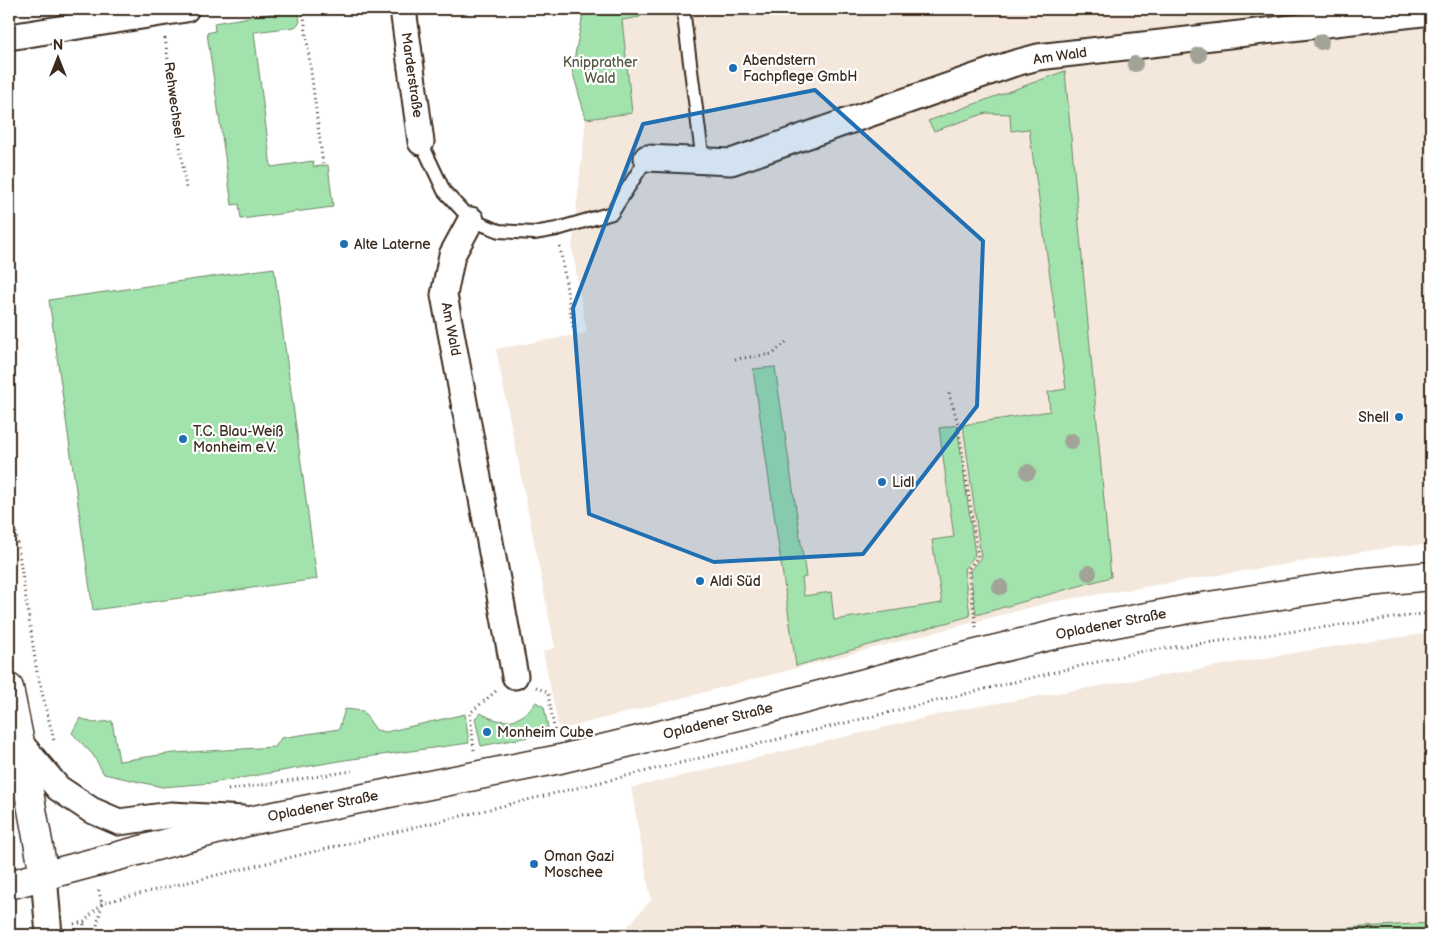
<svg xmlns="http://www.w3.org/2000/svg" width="1440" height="944" viewBox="0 0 1440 944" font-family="'Balsamiq Sans',sans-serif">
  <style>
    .built { fill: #f4e8dc }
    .green { fill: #a2e3ad; stroke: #6e8666 }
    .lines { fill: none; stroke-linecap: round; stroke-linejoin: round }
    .service-casing { stroke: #3b2a1e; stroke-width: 16 }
    .minor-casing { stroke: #3b2a1e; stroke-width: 29 }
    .tertiary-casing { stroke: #3b2a1e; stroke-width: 31 }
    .path { stroke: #3b2a1e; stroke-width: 3; stroke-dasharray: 1 4; stroke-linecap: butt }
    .service { stroke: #fff; stroke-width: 12 }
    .minor { stroke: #fff; stroke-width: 25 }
    .tertiary { stroke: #fff; stroke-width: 28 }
    .tree { fill: #a2a397 }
    .marked { fill: #1f6fb2; fill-opacity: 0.2; stroke: #1f6fb2; stroke-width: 4; stroke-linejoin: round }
    .poi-dot { fill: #1f6fb2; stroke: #fff; stroke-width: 2 }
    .labels { text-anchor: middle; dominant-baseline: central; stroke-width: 4.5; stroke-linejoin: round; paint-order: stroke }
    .street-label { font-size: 14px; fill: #3b2a1e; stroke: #fff }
    .poi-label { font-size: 14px; fill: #3b2a1e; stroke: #fff; text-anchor: start }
    .park-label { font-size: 14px; fill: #555842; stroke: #fff }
  </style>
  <rect width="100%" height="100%" fill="#fff"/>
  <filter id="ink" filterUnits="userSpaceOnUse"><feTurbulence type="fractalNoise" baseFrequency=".02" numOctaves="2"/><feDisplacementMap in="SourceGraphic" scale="10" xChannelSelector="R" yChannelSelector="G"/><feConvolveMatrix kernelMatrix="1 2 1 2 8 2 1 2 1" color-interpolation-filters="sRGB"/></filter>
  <g filter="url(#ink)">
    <!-- built -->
    <g class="built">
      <polygon points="621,9 1431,9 1431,545 1399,546 1051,602 559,730 543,651 555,648 496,349 587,333 572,248 586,119 632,113"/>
      <polygon points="1431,633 1431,923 1229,935 620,935 651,900 631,788 957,710 1330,647"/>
    </g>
    <!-- green -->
    <g class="green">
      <polygon points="298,9 300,22 295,27 254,32 271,167 313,161 314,167 328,165 333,207 241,219 239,204 232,205 207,33 215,31 214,23"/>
      <polygon points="584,9 639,9 640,17 622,20 632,113 586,119 572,70"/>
      <polygon points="1065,71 1111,577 976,615 970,571 981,557 963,425 1050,411 1048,392 1066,389 1029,129 1011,131 1010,114 986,113 934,131 928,121"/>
      <polygon points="274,268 317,579 93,610 49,300"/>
      <polygon points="775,367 806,577 802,578 804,596 831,592 834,620 942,603 932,540 954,537 939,428 957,425 975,555 964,569 970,616 796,666 753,369"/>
      <path d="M536 702 544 707 549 733 481 746 475 718 481 713C501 726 523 723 536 702Z"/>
      <polygon points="345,709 363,711 376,730 386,732 465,714 469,743 345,760 212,783 162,787 104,774 93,755 72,733 80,718 93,723 112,721 119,761 174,753 275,747 281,738 339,729"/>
      <polygon points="1431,923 1431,935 1229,935"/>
    </g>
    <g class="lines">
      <!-- service casing -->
      <g class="service-casing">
        <g id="service">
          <polyline points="683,9 703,162"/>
          <polyline points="421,142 444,191 471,220 499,231 534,233 557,229 612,213 647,158"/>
        </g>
      </g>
      <!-- minor casing -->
      <g class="minor-casing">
        <g id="minor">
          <polyline points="403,9 421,142"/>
          <polyline points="9,37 186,9"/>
          <polyline points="647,158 731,162 1012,64 1038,57 1431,12"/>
          <polyline points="471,220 452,255 444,295 515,676"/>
          <polyline points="20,743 58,788 91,810 119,822 171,815 244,819"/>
          <polyline points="44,875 49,935"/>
        </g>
      </g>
      <!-- tertiary casing -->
      <g class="tertiary-casing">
        <g id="tertiary">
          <polyline points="9,688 20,743 44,875"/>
          <polyline points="9,885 254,820 560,759 771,708 936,664 1057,634 1189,609 1358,583 1431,576"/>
        </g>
      </g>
      <!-- path -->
      <g class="path">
        <polyline points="303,9 323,165"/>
        <polyline points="165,38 186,188"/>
        <polyline points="560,247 573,327"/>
        <polyline points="735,359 773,354 787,341"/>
        <polyline points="949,393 958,424 978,557 968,569 976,627"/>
        <polyline points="9,488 37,672 54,741"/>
        <polyline points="536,687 548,693 555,733"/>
        <polyline points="474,750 470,713 496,691"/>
        <polyline points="228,790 352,771"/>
        <polyline points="74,924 84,922 102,903 1138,652 1431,613"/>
        <polyline points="83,935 84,922"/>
        <polyline points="95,935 102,903 98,888"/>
      </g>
      <!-- service -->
      <use href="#service" class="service"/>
      <!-- minor -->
      <use href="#minor" class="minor"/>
      <!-- tertiary -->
      <use href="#tertiary" class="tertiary"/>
    </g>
    <!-- trees -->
    <g class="tree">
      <circle cx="1321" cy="42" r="8"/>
      <circle cx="1199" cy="55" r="8"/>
      <circle cx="1135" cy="64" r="8"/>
      <circle cx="1071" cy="441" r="8"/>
      <circle cx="1028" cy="472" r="8"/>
      <circle cx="1089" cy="573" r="8"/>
      <circle cx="1000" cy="587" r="8"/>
    </g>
  </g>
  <!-- marked area -->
  <path class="marked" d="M815 90 983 241 977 406 863 554 714 562 589 514 573 308 643 124Z"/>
  <!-- markers -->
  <g class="poi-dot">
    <circle cx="733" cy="68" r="5"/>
    <circle cx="344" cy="244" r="5"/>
    <circle cx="1399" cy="417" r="5"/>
    <circle cx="183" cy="439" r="5"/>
    <circle cx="882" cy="482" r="5"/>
    <circle cx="700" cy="581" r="5"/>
    <circle cx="487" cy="732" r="5"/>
    <circle cx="534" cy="864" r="5"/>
  </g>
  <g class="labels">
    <!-- street labels -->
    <g class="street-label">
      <text transform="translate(1060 56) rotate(-8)">Am Wald</text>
      <text transform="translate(412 75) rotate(82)">Marderstraße</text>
      <text transform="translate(174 100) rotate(82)">Rehwechsel</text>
      <text transform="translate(451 329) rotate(79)">Am Wald</text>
      <text transform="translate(1111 624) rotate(-11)">Opladener Straße</text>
      <text transform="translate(718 721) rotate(-14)">Opladener Straße</text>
      <text transform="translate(323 806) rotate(-11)">Opladener Straße</text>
    </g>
    <!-- poi labels -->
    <g class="poi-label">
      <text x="743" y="60">Abendstern<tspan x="743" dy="16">Fachpflege GmbH</tspan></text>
      <text x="354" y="244">Alte Laterne</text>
      <text x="1389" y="417" text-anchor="end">Shell</text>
      <text x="193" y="431">T.C. Blau-Weiß<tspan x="193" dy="16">Monheim e.V.</tspan></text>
      <text x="892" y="482">Lidl</text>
      <text x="710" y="581">Aldi Süd</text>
      <text x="497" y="732">Monheim Cube</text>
      <text x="544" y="856">Oman Gazi<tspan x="544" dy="16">Moschee</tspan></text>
    </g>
    <!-- park labels -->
    <g class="park-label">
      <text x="600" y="62">Knipprather<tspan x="600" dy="16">Wald</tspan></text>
    </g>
  </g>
  <!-- margin -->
  <rect width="1440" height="944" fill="none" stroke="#fff" stroke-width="30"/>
  <rect x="15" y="15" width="1410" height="914" fill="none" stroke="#3b2a1e" stroke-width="2" filter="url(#ink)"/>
  <!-- north arrow -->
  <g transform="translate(58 58)" stroke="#ffffff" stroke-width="4" paint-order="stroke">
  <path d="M0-4L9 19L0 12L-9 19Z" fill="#3b2a1e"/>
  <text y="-8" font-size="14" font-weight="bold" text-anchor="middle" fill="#3b2a1e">N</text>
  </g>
</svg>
